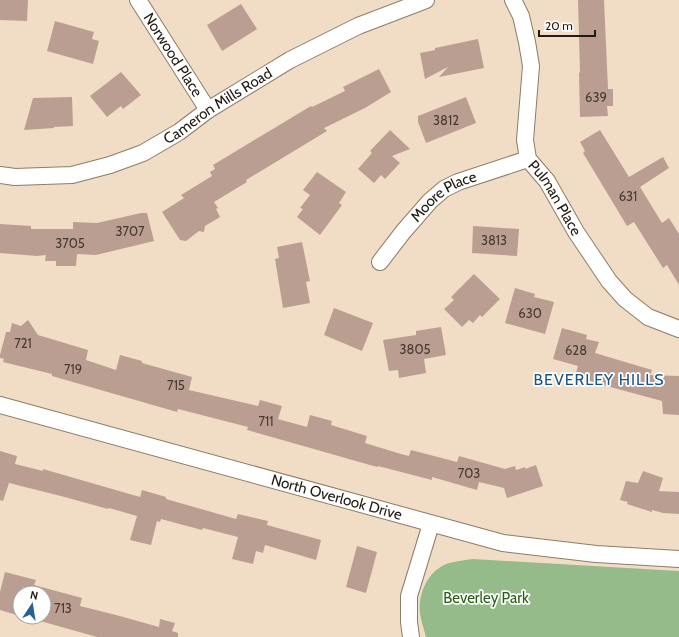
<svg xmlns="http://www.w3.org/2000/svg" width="679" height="637" viewBox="0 0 679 637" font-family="Cabin,sans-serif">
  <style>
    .green { fill: #96bb8b }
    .building { fill: #ba9e92 }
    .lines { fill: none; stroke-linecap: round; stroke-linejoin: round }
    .minor-casing { stroke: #8d7c67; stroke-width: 18 }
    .minor { stroke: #fff; stroke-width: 16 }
    .labels { text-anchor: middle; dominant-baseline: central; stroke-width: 3.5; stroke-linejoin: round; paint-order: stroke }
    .number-label { font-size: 13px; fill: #473b32 }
    .street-label { font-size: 15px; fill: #211a12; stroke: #fff }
    .park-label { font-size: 15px; fill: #285d13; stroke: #fff }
    .neighbourhood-label { font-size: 16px; letter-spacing: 1px; fill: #1b5384; stroke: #fff }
  </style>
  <rect width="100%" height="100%" fill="#f1ddc6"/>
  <!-- green -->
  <path class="green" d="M473 559 679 571V637H426C424 629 421 621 420 613 418 593 428 570 449 563 457 561 465 560 473 559Z"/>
  <!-- building -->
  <g class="building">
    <polygon points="0,0 28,0 27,21 0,20"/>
    <polygon points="578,0 604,0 608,89 613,89 613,106 607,106 608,116 580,117 579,73 580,72"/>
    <polygon points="241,4 257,29 222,51 207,25"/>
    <polygon points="55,21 94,32 92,39 99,41 93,64 47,51"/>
    <polygon points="478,39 484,68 439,77 448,67 425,79 420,53 435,50 435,48"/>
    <polygon points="379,69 391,92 365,108 324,128 327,131 246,180 247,182 214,202 218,208 216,209 220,217 205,226 204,232 199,231 186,241 180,240 162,212 184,198 181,195 212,176 210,172 215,169 213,165 311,106 312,107 345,91 343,87"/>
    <polygon points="121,72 141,95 123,109 121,106 107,117 90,96"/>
    <polygon points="72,97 73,126 54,127 54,128 24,130 33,98"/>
    <polygon points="466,97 476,123 426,143 418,122 418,116"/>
    <polygon points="390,130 410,149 392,156 400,163 385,179 381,175 374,183 358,169 372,153 370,151"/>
    <polygon points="600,130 629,177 663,157 669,168 640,187 662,223 669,218 679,234 679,285 667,265 663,268 634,222 627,226 583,153 585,151 580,142"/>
    <polygon points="317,172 346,192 339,203 342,205 320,235 297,217 303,209 300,208 310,195 303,190"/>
    <polygon points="141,213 147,213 154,241 96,255 77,254 76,266 56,266 56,261 45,261 46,255 37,256 0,253 0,224 31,226 31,229 73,229 73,222 97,223"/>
    <polygon points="473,226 519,229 517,256 472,253"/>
    <polygon points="302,242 310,281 306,282 310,303 283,308 275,259 279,258 277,247"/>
    <polygon points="474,274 500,299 482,317 480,315 473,323 469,320 462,327 444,309 454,300 451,297"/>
    <polygon points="515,288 535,294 534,297 554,302 545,334 505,323"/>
    <polygon points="334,308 373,323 362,351 324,335"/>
    <polygon points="28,320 38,335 88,350 86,360 116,370 120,355 142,361 142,363 192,377 189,390 258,406 260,400 282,406 278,419 307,427 310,415 332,421 331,425 367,436 365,443 401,454 409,456 411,450 457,462 459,456 505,469 515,466 516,470 525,467 525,469 536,465 543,486 507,498 504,488 479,482 477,490 432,477 432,480 378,466 377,467 247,430 248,427 186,411 178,409 177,412 52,376 52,374 3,362 4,359 0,358 0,355 6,332 10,332 12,323 21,326"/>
    <polygon points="441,327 446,355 424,359 426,373 399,378 398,370 389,371 383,340 416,335 416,331"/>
    <polygon points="562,328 587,335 586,339 599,342 595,353 652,370 650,375 679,376 679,415 663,414 662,401 603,385 575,376 578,366 553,359"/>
    <polygon points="0,451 17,456 15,464 43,471 43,469 140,497 142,490 166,497 166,499 236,519 238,514 268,521 267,525 321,540 316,560 265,545 263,553 256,551 253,564 232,559 238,537 203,528 202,530 161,519 160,522 157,521 151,545 130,540 137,516 109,508 108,509 61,496 9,483 3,501 0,500"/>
    <polygon points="643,471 663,478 659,491 679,492 679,514 663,513 652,510 652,512 627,504 628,502 620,500 626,481 638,483"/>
    <polygon points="357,546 377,552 366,593 346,587"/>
    <polygon points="5,572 36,580 34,585 82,598 80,606 116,615 159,627 160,619 175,623 172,631 178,633 178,637 97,637 26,617 44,617 44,593 20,593 20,616 0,610 0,592"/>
  </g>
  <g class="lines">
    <!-- minor casing -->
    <g class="minor-casing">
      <g id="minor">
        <path id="s1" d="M138 0 208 110"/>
        <path id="s2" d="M513 0 521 16 527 42 531 66 525 140 528 159 547 181 576 232 609 281 625 299 648 317 679 329"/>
        <path id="s3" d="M0 175 15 177 72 175 110 165 143 153 179 132 208 110 290 60 358 26 426 0"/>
        <path id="s4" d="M380 262 403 232 430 201 444 189 458 182 528 159"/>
        <path id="s5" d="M0 405 503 543 596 554 679 559"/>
        <polyline points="411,637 409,622 409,596 431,524"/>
      </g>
    </g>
    <!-- minor -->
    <use href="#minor" class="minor"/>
  </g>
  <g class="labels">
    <!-- number labels -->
    <g class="number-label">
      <text x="596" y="97">639</text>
      <text x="446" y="120">3812</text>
      <text x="628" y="196">631</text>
      <text x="130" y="231">3707</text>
      <text x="494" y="240">3813</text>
      <text x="70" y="243">3705</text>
      <text x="530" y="313">630</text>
      <text x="23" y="343">721</text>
      <text x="415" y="349">3805</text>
      <text x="576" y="350">628</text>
      <text x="73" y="369">719</text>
      <text x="176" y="385">715</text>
      <text x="266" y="421">711</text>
      <text x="469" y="473">703</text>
      <text x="63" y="608">713</text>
    </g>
    <!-- street labels -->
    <g class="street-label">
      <text stroke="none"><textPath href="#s1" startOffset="65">Norwood Place</textPath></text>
      <text stroke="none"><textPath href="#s3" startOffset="235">Cameron Mills Road</textPath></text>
      <text stroke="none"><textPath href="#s2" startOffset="210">Pulman Place</textPath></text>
      <text stroke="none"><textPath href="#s4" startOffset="93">Moore Place</textPath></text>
      <text stroke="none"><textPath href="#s5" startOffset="349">North Overlook Drive</textPath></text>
    </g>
    <!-- park labels -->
    <g class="park-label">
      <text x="486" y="598">Beverley Park</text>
    </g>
    <!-- neighbourhood labels -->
    <g class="neighbourhood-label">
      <text x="599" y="379">BEVERLEY HILLS</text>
    </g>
  </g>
  <!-- north arrow -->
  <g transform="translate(32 605) rotate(12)"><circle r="19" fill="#ffffff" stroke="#a6a3a0"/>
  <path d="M0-3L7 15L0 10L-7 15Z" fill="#256299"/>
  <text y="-6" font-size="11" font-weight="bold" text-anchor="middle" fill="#211a12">N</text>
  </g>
  <!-- scale -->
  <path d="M539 30v6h56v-6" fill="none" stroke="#211a12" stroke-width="2"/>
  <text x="545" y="30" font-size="12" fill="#211a12" stroke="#ffffff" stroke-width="3" paint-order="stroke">20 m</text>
</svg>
